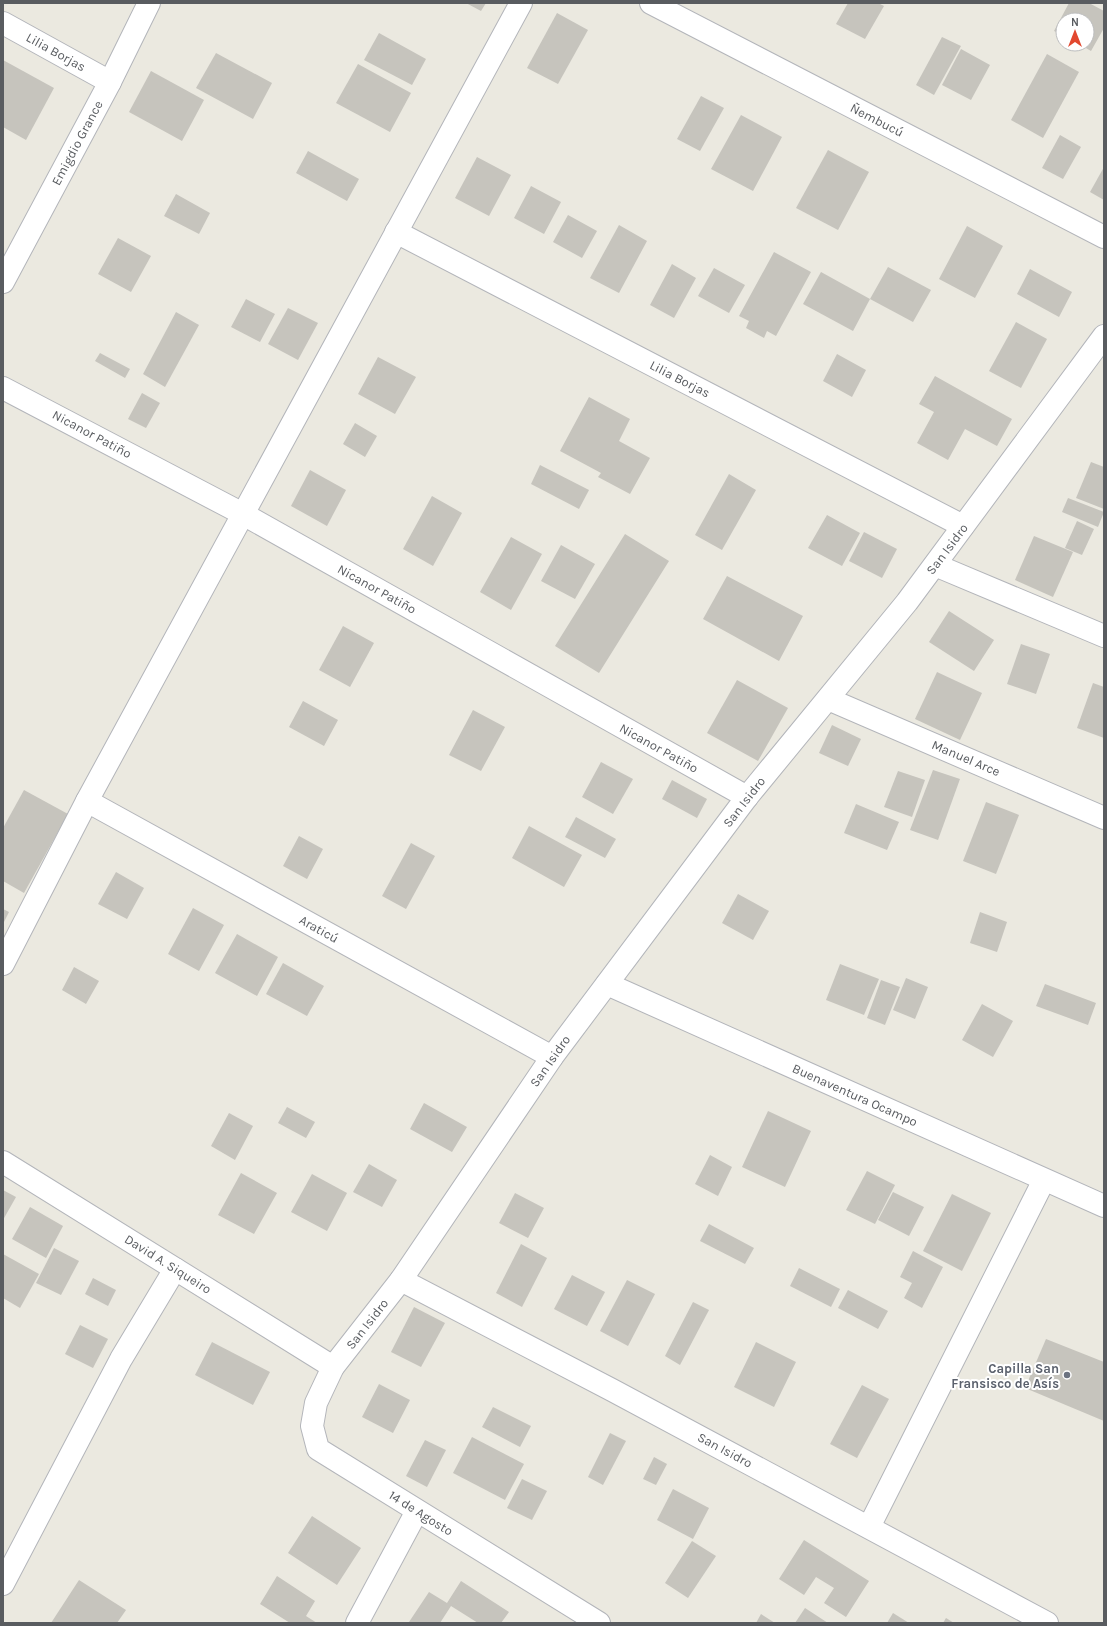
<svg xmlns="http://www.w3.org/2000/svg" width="1107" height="1626" viewBox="0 0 1107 1626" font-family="Karla,sans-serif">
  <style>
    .building { fill: #c6c4bd }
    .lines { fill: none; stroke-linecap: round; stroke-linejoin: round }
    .minor-casing { stroke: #b3b5ba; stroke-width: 24 }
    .minor { stroke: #fff; stroke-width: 22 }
    .worship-dot { fill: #6b7280; stroke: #fff; stroke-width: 1.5 }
    .labels { text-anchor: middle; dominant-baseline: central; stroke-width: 4; stroke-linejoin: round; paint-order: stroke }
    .street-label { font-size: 13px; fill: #595c60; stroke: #fff }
    .worship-label { font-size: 13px; font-weight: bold; fill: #5b616d; stroke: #fff; text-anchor: end }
  </style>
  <rect width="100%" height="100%" fill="#ebe9e0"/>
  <!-- building -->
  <g class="building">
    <polygon points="466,3 486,3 481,11"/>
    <polygon points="848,3 878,3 884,6 865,39 836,24"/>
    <polygon points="1069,3 1089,3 1104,11 1104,28 1091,51 1079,44 1087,44 1087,20 1063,20 1063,35 1054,31"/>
    <polygon points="557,13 588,30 558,84 527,68"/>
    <polygon points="379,33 426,59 412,85 364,60"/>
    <polygon points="942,37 961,46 934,95 916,85"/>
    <polygon points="961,49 990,65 971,100 942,85"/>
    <polygon points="216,53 272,83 253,119 196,88"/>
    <polygon points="1047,54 1079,72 1043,138 1011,120"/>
    <polygon points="3,60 54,88 26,140 3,127"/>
    <polygon points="358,64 411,93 390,132 336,103"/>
    <polygon points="151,71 204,100 182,141 129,112"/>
    <polygon points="701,96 724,108 700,151 677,139"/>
    <polygon points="741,115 782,137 753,191 711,169"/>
    <polygon points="1060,135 1081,147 1063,179 1042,168"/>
    <polygon points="828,150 869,172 838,230 796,208"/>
    <polygon points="308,151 359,179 347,201 296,173"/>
    <polygon points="477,157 511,175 489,216 455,198"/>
    <polygon points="1104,167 1104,200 1090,192"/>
    <polygon points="531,186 561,202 544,234 514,218"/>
    <polygon points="176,194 210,213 199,234 164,216"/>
    <polygon points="568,215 597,231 582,258 553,242"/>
    <polygon points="619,225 647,241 619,293 590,278"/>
    <polygon points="967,226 1003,246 975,298 939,279"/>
    <polygon points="118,238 151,256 131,292 98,274"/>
    <polygon points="774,252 811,272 776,336 767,331 764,338 746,328 749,321 739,316"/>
    <polygon points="672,264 696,278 674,318 650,305"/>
    <polygon points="888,267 931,290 913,322 870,299"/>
    <polygon points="714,268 745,285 729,313 698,296"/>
    <polygon points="1030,269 1072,292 1059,317 1017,294"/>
    <polygon points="821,272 870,299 853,331 803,304"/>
    <polygon points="246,299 275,314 260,342 231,327"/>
    <polygon points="288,308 318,323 298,360 268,344"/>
    <polygon points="176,312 199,325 165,387 143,374"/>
    <polygon points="1016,322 1047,339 1021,388 989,371"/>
    <polygon points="100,353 130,369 125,378 95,361"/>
    <polygon points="837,354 866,370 852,397 823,381"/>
    <polygon points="378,357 416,377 395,414 358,394"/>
    <polygon points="935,376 1012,419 997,446 965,429 948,460 917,443 934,412 919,404"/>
    <polygon points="142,393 160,403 146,428 128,419"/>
    <polygon points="589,397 630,419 619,441 650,458 630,494 598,477 601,473 560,451"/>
    <polygon points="355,423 377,436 365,457 343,444"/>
    <polygon points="1091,462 1104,467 1104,509 1076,498"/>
    <polygon points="540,465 589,490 579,509 531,484"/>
    <polygon points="310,470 346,490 327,526 291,506"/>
    <polygon points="729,474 756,490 722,550 695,535"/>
    <polygon points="432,496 462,513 433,566 403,549"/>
    <polygon points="1068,498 1104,512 1098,527 1062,512"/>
    <polygon points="827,515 860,533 842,566 808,548"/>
    <polygon points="1077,521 1094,529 1082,555 1065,548"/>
    <polygon points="864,532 897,549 882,578 849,561"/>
    <polygon points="625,534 669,561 599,673 555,646"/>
    <polygon points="1034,536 1073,552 1053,597 1015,580"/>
    <polygon points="511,537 542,554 511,610 480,592"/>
    <polygon points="561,545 595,564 575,599 541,581"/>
    <polygon points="727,576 803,616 779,661 703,619"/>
    <polygon points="949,611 994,640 974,671 929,642"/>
    <polygon points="343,626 374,643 350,687 319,670"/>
    <polygon points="1021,644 1050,654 1036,694 1007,684"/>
    <polygon points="937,672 982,693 960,740 915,719"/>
    <polygon points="737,680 788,708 758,761 707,733"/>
    <polygon points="1093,683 1104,687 1104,738 1077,728"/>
    <polygon points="303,701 338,720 324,746 289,727"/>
    <polygon points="473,710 505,727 481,771 449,755"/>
    <polygon points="832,725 861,739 848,766 819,753"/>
    <polygon points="601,762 633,779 613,814 582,797"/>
    <polygon points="933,770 960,779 938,840 910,830"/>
    <polygon points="898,771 925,780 912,817 884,807"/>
    <polygon points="672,780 707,799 697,818 662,799"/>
    <polygon points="24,790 68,814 24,893 3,881 3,828"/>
    <polygon points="986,802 1019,815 996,874 963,861"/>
    <polygon points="856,804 899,822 887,850 844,833"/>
    <polygon points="576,817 616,839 605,858 565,837"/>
    <polygon points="529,826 582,855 564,887 512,858"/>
    <polygon points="299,836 323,849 307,879 283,866"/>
    <polygon points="411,843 435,856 406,909 382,896"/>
    <polygon points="116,872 144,888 127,919 98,904"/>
    <polygon points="738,894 769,911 753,940 722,923"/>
    <polygon points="193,908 224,925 199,971 168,954"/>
    <polygon points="3,909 9,912 3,924"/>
    <polygon points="980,912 1007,922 997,952 970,943"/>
    <polygon points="237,934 278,957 257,996 215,973"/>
    <polygon points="283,963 324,986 307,1016 266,994"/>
    <polygon points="840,964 879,979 864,1015 826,1000"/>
    <polygon points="74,967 99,981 86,1004 62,990"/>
    <polygon points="906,978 928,987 915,1019 893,1010"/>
    <polygon points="881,980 900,987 885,1025 867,1018"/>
    <polygon points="1045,984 1096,1003 1088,1025 1036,1006"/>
    <polygon points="982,1004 1013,1021 993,1057 962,1040"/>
    <polygon points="424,1103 467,1127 452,1152 410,1129"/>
    <polygon points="287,1107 315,1122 306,1138 278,1123"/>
    <polygon points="768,1111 811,1131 785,1187 742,1167"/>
    <polygon points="229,1113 253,1126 235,1160 211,1146"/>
    <polygon points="710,1155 732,1167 718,1196 695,1184"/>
    <polygon points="369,1164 397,1180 382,1207 353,1192"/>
    <polygon points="867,1171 895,1185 875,1224 846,1210"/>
    <polygon points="241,1173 277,1193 254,1234 218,1215"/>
    <polygon points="312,1174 347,1193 327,1231 291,1212"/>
    <polygon points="3,1190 16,1197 3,1220"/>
    <polygon points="893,1192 924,1207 909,1236 878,1220"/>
    <polygon points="515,1193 544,1208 528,1238 499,1223"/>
    <polygon points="952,1194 991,1213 962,1271 923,1251"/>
    <polygon points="30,1207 63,1226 46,1258 12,1239"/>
    <polygon points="709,1224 754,1248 745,1264 700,1241"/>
    <polygon points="521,1244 547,1258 522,1307 496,1293"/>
    <polygon points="54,1248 79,1261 61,1295 36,1283"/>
    <polygon points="913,1251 943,1267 922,1308 904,1298 912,1283 900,1277"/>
    <polygon points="3,1254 39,1274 20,1308 3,1298"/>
    <polygon points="799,1268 840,1289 831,1307 790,1286"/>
    <polygon points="572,1275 605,1292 587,1326 554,1309"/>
    <polygon points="93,1278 116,1290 108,1306 85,1294"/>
    <polygon points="627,1280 655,1294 628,1346 600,1331"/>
    <polygon points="848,1290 888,1311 878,1329 838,1308"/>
    <polygon points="693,1302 709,1310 680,1365 665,1356"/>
    <polygon points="414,1307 445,1323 421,1367 391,1352"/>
    <polygon points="80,1325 108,1339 93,1368 65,1354"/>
    <polygon points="1046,1339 1104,1362 1104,1421 1025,1388"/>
    <polygon points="212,1342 270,1372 253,1405 195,1375"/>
    <polygon points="756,1342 796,1362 774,1407 734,1387"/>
    <polygon points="379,1384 410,1400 393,1433 362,1417"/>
    <polygon points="862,1385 889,1399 857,1458 830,1444"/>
    <polygon points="493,1407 531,1426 520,1447 482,1427"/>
    <polygon points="610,1433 626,1441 603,1485 588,1477"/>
    <polygon points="472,1437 524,1464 505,1500 453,1473"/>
    <polygon points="425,1440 446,1450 427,1487 406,1476"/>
    <polygon points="654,1457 667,1464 656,1485 643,1479"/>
    <polygon points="522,1479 547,1491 532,1520 507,1508"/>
    <polygon points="673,1489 709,1508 693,1539 657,1520"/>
    <polygon points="312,1516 361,1548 337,1585 288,1553"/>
    <polygon points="804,1540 869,1581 846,1617 824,1603 834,1588 816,1577 804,1595 779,1579"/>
    <polygon points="692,1541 716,1556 688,1598 665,1583"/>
    <polygon points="277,1576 315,1601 306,1616 317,1623 290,1623 260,1604"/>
    <polygon points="79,1580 126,1610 117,1623 51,1623"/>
    <polygon points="461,1581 509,1612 501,1623 478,1623 451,1606 440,1623 409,1622 429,1592 447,1603"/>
    <polygon points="805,1608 828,1623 795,1623"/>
    <polygon points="893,1613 909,1623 887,1623"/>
    <polygon points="761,1614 775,1623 756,1623"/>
    <polygon points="946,1618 954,1623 943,1623"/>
  </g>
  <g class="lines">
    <!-- minor casing -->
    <g class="minor-casing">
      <g id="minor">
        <polyline points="651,3 1104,237"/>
        <polyline points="3,23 110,82"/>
        <polyline points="396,232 963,526"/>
        <polyline points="3,282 110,82 149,3"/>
        <polyline points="3,388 243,514 747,797"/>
        <polyline points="935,565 1104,636"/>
        <polyline points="828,699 1104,818"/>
        <polyline points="87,801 552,1057"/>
        <polyline points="3,964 87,801 521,3"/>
        <polyline points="607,984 1104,1206"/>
        <polyline points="3,1162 333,1367"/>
        <polyline points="401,1280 612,1390 1047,1623"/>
        <polyline points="869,1527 1044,1180"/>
        <polyline points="3,1584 121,1359 175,1269"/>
        <polyline points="357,1623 417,1511"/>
        <polyline points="599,1623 318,1449 312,1426 316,1403 333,1367 401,1280 552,1057 747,797 907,602 1104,336"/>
      </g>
    </g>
    <!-- minor -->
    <use href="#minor" class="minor"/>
  </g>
  <!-- markers -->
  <circle class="worship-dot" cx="1067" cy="1375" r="4"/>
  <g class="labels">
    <!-- street labels -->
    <g class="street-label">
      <text transform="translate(56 52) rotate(29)">Lilia Borjas</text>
      <text transform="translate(877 120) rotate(27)">Ñembucú</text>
      <text transform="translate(77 143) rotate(-62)">Emigdio Grance</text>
      <text transform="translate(680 379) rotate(27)">Lilia Borjas</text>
      <text transform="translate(92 434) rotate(28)">Nicanor Patiño</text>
      <text transform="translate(947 549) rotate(-53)">San Isidro</text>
      <text transform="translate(377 589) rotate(29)">Nicanor Patiño</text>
      <text transform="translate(659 748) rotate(29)">Nicanor Patiño</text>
      <text transform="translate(966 758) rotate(23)">Manuel Arce</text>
      <text transform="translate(744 802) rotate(-52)">San Isidro</text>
      <text transform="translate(319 929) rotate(29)">Araticú</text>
      <text transform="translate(550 1061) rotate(-55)">San Isidro</text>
      <text transform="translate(855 1095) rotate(24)">Buenaventura Ocampo</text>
      <text transform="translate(168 1264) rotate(32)">David A. Siqueiro</text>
      <text transform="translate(367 1324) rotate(-52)">San Isidro</text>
      <text transform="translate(725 1450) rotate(28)">San Isidro</text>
      <text transform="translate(421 1513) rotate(32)">14 de Agosto</text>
    </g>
    <!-- worship labels -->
    <g class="worship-label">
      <text x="1059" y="1368">Capilla San<tspan x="1059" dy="15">Fransisco de Asís</tspan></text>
    </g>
  </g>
  <!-- border -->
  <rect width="1107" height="1626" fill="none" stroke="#595c60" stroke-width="8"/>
  <!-- north arrow -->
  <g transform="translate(1075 32)"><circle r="19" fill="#ffffff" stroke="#bdbebf"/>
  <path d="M0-3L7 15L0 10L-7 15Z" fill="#e2482f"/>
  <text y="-6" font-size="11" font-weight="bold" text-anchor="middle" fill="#595c60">N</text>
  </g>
</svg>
